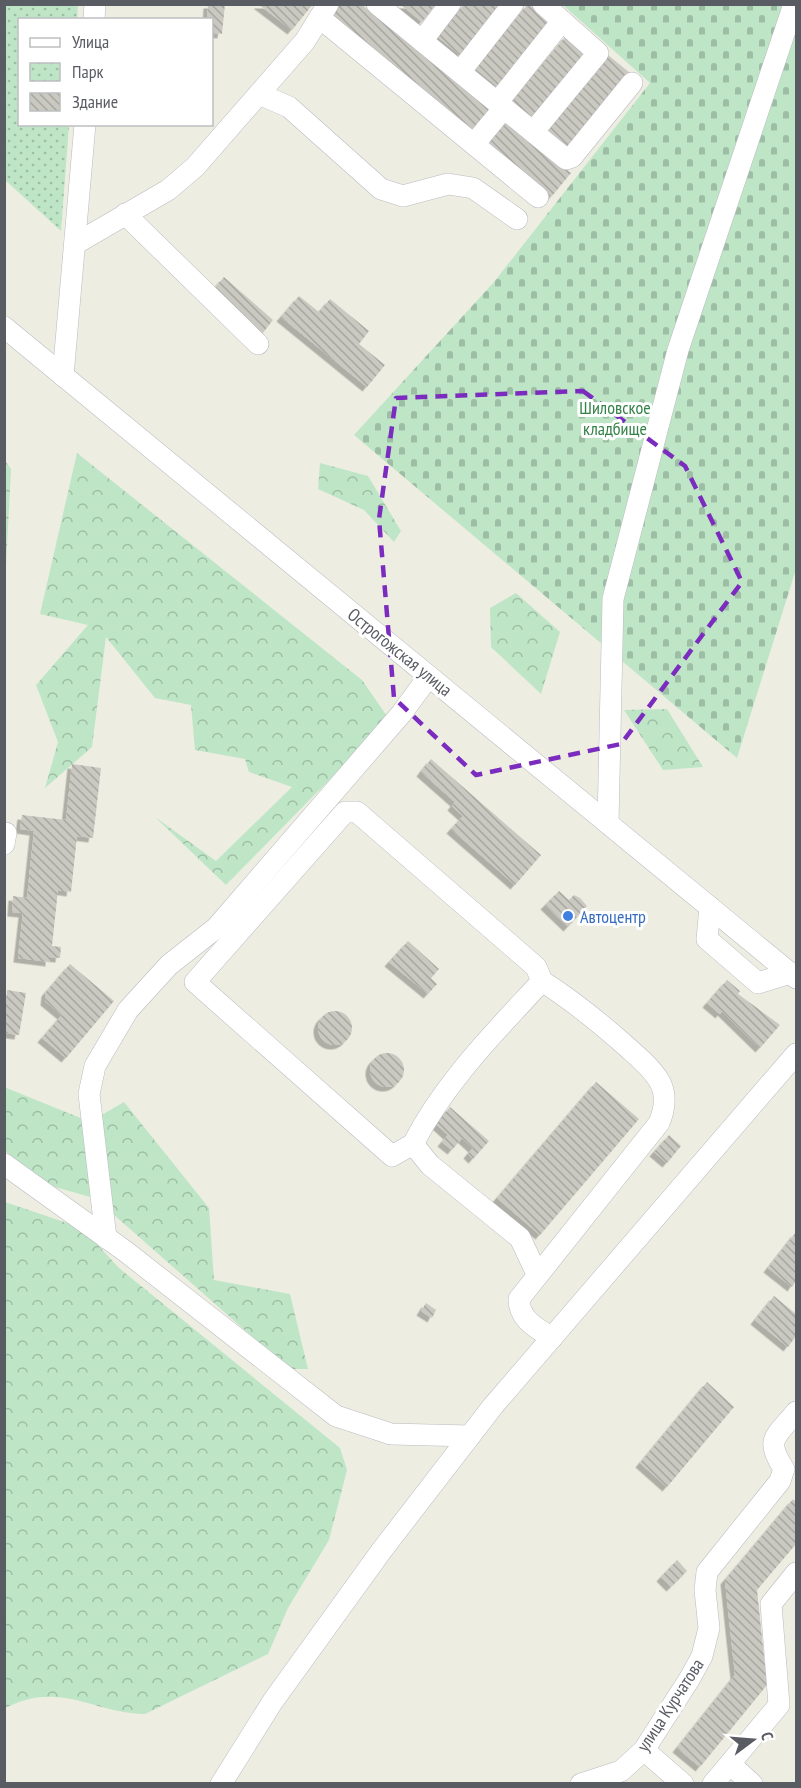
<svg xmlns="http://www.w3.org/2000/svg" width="801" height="1788" viewBox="0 0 801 1788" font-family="'PT Sans Narrow',sans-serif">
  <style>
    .forest { fill: url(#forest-crowns) }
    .cemetery { fill: url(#cemetery-stones) }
    .park { fill: url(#park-dots) }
    .building { fill: url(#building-back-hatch); filter: url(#shadow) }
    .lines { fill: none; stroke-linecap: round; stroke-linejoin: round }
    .minor-casing { stroke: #babbc1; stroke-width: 22 }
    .minor { stroke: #fff; stroke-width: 21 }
    .marked { fill: none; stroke: #7b2cbf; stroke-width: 4.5; stroke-dasharray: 12 8; stroke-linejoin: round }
    .shop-dot { fill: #3f7fe0; stroke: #fff; stroke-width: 2 }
    .labels { text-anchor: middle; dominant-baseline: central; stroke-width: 6; stroke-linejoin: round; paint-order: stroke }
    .park-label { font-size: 18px; fill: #338247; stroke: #fff }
    .street-label { font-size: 18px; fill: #5a5c63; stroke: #fff }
    .shop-label { font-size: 18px; fill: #366cbe; stroke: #fff; text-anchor: start }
  </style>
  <defs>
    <pattern id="forest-crowns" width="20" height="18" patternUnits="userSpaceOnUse" patternTransform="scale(1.5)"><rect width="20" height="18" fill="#bee6c6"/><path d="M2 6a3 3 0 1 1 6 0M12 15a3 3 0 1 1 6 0" fill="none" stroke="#9dbea4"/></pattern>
    <pattern id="cemetery-stones" width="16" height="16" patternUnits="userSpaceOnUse" patternTransform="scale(1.5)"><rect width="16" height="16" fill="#bee6c6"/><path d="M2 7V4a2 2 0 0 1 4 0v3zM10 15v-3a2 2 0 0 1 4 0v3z" fill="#9dbea4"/></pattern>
    <pattern id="park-dots" width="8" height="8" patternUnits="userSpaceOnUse" patternTransform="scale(1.5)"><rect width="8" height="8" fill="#bee6c6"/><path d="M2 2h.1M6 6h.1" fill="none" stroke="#9dbea4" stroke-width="1.8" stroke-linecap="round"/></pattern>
    <pattern id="building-back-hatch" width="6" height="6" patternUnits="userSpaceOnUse" patternTransform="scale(1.5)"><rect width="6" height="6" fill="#cac9c1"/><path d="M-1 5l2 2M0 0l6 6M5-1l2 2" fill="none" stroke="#a7a6a0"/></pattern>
    <filter id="shadow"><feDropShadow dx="-4.5" dy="4.5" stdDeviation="0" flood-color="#0004"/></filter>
  </defs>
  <rect width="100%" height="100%" fill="#edede2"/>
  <!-- forest -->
  <g class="forest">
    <polygon points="77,453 362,680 389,719 226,885 155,817 216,861 292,787 249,772 245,759 195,750 191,705 155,698 106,637 92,747 45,788 58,742 36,685 88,625 40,614"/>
    <polygon points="4,459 11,469 6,567 4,558"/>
    <polygon points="320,463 368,476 401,531 394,542 364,510 318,489"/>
    <polygon points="516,593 560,632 541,694 491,647 490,608"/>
    <polygon points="667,709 703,767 663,770 624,710"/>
    <polygon points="4,1087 88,1121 90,1197 48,1185 5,1151"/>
    <polygon points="124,1102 209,1208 214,1280 290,1294 308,1369 289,1369 113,1214 100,1116"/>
    <path d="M5 1202 82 1228 119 1268 340 1448 347 1470 329 1540 288 1608 268 1654 145 1714C91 1713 62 1680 5 1708Z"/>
  </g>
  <!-- cemetery -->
  <polygon class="cemetery" points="563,5 796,5 796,569 737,758 354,435 494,282 650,83"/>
  <!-- park -->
  <polygon class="park" points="5,4 78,5 77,19 20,20 20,124 69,125 61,231 5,180"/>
  <!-- building -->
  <g class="building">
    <polygon points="208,4 225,4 222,34 212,33 212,20 207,20"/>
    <polygon points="258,4 313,4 292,30"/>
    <polygon points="339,4 361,4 490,110 472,131 330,16"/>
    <polygon points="400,4 436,4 422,22"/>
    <polygon points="464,4 500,4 460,55 438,37"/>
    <polygon points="528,4 551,21 497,86 475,68"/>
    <polygon points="567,35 589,54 534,120 511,101"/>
    <polygon points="608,55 630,73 568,150 544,130"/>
    <polygon points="506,120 571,173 552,196 488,142"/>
    <polygon points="224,277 273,320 262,334 212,291"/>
    <polygon points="299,296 319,312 330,299 369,331 359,344 385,365 367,387 281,317"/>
    <polygon points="431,759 541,855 515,885 451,829 463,816 452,806 455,802 421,772"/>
    <polygon points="72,764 101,768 93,838 77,836 71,892 58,890 52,946 61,947 60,958 50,957 50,962 18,958 23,913 12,912 13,896 27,898 34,831 20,829 22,815 66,820"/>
    <polygon points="559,891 569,900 574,895 580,898 587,906 568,927 545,905"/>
    <polygon points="408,941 439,969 431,978 437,984 428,994 389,962"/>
    <polygon points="70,964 114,1001 66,1058 42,1038 62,1015 45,1001 46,992"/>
    <polygon points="727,980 740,991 738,994 780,1025 760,1048 722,1011 720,1014 707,1003"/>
    <polygon points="7,990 26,993 19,1035 4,1033"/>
    <circle cx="335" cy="1028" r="17"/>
    <circle cx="387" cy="1070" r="17"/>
    <polygon points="596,1082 639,1119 540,1235 497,1198"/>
    <polygon points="450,1107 489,1141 473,1159 468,1154 473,1148 462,1138 452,1150 442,1142 448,1135 436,1124"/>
    <polygon points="669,1135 681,1146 667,1163 654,1152"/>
    <polygon points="796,1232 796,1281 792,1287 768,1268"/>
    <polygon points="774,1296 796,1314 796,1336 788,1347 755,1320"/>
    <polygon points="426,1303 436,1310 432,1318 421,1311"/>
    <polygon points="707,1382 734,1407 667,1487 640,1463"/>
    <polygon points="793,1499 796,1502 796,1544 757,1590 767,1685 700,1767 677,1748 735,1675 725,1580"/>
    <polygon points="677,1560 687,1571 671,1587 661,1577"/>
  </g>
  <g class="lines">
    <!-- minor casing -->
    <g class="minor-casing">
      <g id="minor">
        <polyline points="377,4 566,159 572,157 632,83"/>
        <polyline points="320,18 538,197"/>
        <polyline points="94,20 95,4"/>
        <polyline points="422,41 450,4"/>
        <polyline points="460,72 513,4"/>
        <polyline points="259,94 289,107 381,189 403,196 448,184 473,188 517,219"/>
        <polyline points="497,103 562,21"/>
        <polyline points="533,132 598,53 543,4"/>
        <polyline points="474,144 504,108"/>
        <polyline points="125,214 258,344"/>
        <polyline points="75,244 168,190 195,167 305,41 328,4"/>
        <polyline points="4,327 796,978"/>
        <polyline points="63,376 85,124"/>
        <polyline points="608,823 613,599 678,350 794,4"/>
        <polyline points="4,844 6,833"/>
        <polyline points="710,907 707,939 758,983 791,973"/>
        <path d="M542 981C573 1001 599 1022 626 1046 637 1056 650 1066 658 1079 667 1092 665 1109 659 1123L519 1299C519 1320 537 1328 552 1338"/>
        <path d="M413 1144 392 1156 195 982 345 812H357L536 967 542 981C495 1032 445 1082 413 1144L430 1165 520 1238 537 1274"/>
        <polyline points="4,1164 125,1251 336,1416 391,1434 470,1436"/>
        <polyline points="106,1238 89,1094 95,1066 128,1010 169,965 216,928 401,714 429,676"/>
        <polyline points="644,1750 683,1784"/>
        <polyline points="730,1764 752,1784"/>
        <polyline points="221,1784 273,1701 382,1550 493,1406 796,1054"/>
        <path d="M581 1784 621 1771 644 1750 690 1678 702 1656 709 1628 705 1590 707 1572 780 1481 784 1469C764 1439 776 1437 796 1412"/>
        <polyline points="713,1784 779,1705 771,1604 796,1573"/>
      </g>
    </g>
    <!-- minor -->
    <use href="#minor" class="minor"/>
  </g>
  <!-- marked area -->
  <path class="marked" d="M583 391 685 466 742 582 621 744 476 775 394 698 379 519 396 398Z"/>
  <!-- markers -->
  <circle class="shop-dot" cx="568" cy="916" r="6"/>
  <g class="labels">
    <!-- park labels -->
    <g class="park-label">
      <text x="615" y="407">Шиловское<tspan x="615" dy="21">кладбище</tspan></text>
    </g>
    <!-- street labels -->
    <g class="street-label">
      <text transform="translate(400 652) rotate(39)">Острогожская улица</text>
      <text transform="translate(670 1705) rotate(-57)">улица Курчатова</text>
    </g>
    <!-- shop labels -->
    <g class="shop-label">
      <text x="580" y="916">Автоцентр</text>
    </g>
  </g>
  <!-- border -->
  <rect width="801" height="1788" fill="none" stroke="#5a5c63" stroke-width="12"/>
  <!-- legend -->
  <rect x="18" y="18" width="195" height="108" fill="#ffffff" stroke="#bdbec1" stroke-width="1.5"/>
  <rect x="30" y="38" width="30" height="9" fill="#ffffff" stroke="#bdbec1" stroke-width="1.5"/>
  <text x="72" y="48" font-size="18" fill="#5a5c63">Улица</text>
  <rect x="30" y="63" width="30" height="18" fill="url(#park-dots)" stroke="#bdbec1" stroke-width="1.5"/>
  <text x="72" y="78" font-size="18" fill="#5a5c63">Парк</text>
  <rect x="30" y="93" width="30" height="18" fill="url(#building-back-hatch)" stroke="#bdbec1" stroke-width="1.5"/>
  <text x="72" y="108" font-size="18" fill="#5a5c63">Здание</text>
  <!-- north arrow -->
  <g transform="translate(753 1740) rotate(74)" stroke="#ffffff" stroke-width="4.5" paint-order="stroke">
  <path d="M0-4.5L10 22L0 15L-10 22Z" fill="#5a5c63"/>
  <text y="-9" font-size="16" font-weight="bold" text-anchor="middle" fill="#5a5c63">С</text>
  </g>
</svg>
